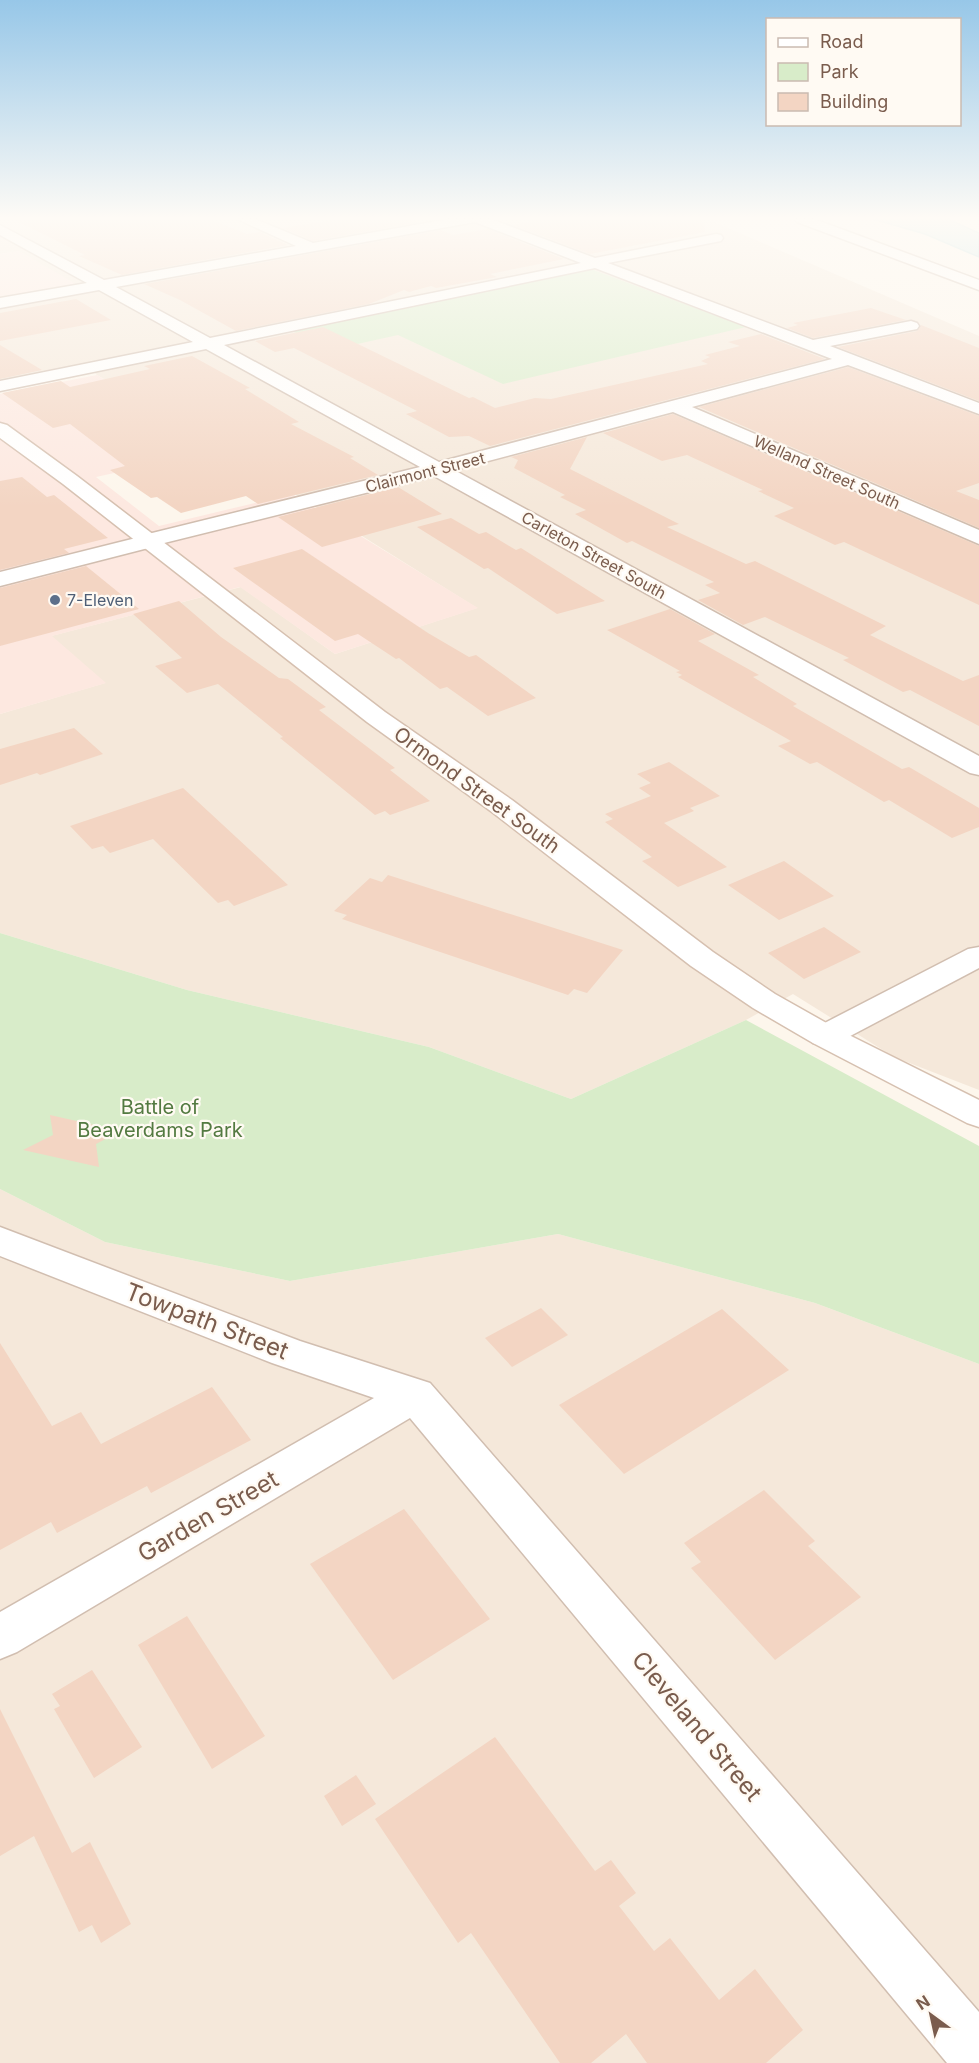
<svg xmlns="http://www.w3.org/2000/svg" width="979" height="2063" viewBox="0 0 979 2063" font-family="Inter,sans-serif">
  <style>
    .residential { fill: #f5e8da }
    .commercial { fill: #fde8e0 }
    .green { fill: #d8ecc9 }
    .water { fill: #bfe3e8; stroke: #a5d3da; stroke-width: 1.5 }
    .building { fill: #f3d5c3 }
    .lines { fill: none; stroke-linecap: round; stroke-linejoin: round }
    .minor-casing { stroke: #d1beb0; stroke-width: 3 }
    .tertiary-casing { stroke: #d1beb0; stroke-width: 3 }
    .secondary-casing { stroke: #d6c0b0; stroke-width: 3 }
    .minor { fill: #fff; fill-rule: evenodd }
    .tertiary { fill: #fff; fill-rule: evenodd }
    .secondary { fill: #fff; fill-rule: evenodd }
    .service-dot { fill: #5c6f8a; stroke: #fffaf3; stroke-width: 2 }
    .labels { text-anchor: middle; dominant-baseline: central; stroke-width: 4.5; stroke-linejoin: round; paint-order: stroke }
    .far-street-label { font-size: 16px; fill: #7a5c4d; stroke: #fffaf3 }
    .far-service-label { font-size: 16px; fill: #4e5e75; stroke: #fffaf3; text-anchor: start }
    .street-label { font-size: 20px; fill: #7a5c4d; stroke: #fffaf3 }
    .park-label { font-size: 20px; fill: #537a41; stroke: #fffaf3 }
    .near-street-label { font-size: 24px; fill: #7a5c4d; stroke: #fffaf3 }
  </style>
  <rect width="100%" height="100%" fill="#fdf6ec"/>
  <!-- residential -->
  <g class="residential">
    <polygon points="0,219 707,219 979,336 979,1090 894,1057 793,994 746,1020 571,1099 429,1047 187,990 0,933 0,714 105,683 51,636 241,587 335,654 477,608 223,449 97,375 87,365 0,383 0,309 89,293 19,251 0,254"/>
    <polygon points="0,1189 105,1242 290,1281 558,1234 815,1303 979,1364 979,2063 0,2063"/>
  </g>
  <!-- commercial -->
  <g class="commercial">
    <polygon points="19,251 81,287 0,301 0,254"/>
    <polygon points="97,375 223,449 96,477 159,526 292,494 478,608 335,654 240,587 52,636 106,683 0,714 0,394"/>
  </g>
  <!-- green -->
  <g class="green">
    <polygon points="591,269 746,327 503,384 398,335 330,350 292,331"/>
    <polygon points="0,933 187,990 429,1047 571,1099 746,1020 979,1146 979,1364 815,1303 558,1234 290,1281 105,1242 0,1189"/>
  </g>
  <!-- water -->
  <polygon class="water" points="873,219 948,219 979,233 979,257 925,234"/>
  <!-- building -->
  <g class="building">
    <polygon points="13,219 210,219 247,234 260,232 288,245 122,275 79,256 85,255"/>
    <polygon points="339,219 411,219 420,222 313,241 283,228"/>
    <polygon points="529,219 704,219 705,232 590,254 513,225 529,222"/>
    <polygon points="488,229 564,259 490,274 497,277 436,288 431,286 409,292 404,290 369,304 236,331 180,300 144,284 441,230 453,235"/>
    <polygon points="76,299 111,320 0,341 0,313"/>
    <polygon points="871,308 906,320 813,338 787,328 798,325 793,323"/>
    <polygon points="921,325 979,348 979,401 838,347 917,331"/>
    <polygon points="323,327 469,398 473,397 495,408 535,398 551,399 708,364 701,361 710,357 705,355 740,346 728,342 761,334 825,359 490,446 469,436 449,437 406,414 417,411 294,348 275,352 255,341"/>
    <polygon points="0,345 42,370 0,379"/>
    <polygon points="192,356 250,388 245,389 299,422 291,424 354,457 350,458 378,475 258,504 246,496 181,513 157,497 151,498 110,470 125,466 70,424 53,428 2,393 61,381 70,387 150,369 144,366"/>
    <polygon points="848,367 979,416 979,483 956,491 979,500 979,528 699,407"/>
    <polygon points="673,414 979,546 979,605 844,542 835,545 774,516 794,508 758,491 763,490 687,455 662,461 603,433"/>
    <polygon points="587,437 570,469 679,524 667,527 746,564 755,561 886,626 870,635 963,681 979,675 979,726 910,690 903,692 843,660 849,658 765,617 743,625 698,600 720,593 705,585 714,582 632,541 627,543 575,514 586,510 560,497 565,495 514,468 518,460 511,457"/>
    <polygon points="22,477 47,497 54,495 108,538 64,549 69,553 0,570 0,481"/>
    <polygon points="398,487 442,514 322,547 278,517"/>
    <polygon points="451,518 479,534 486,532 516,550 521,548 605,601 557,614 488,568 484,569 417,527"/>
    <polygon points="302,549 428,633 469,657 476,655 536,698 488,716 447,687 440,689 399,658 396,659 358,634 335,641 233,568"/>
    <polygon points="86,566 139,609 0,646 0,588"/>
    <polygon points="179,601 221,637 279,678 288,679 326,707 319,710 395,768 390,770 430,801 390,815 385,811 375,815 280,738 283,737 218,684 187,693 155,666 182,658 133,614"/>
    <polygon points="670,609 715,634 698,641 759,675 753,677 797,704 793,706 902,769 909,767 979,808 979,827 952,838 889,800 884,802 817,762 810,764 778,746 791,741 678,677 682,675 676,672 680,671 607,630"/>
    <polygon points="74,728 103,754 40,775 37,773 0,785 0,749"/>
    <polygon points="669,762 720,796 690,808 694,811 664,823 727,867 678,887 642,861 652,857 605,822 613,819 605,814 651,796 639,788 651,783 637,774"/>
    <polygon points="183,788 288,885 234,906 228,900 218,903 153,839 110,853 103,846 92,849 70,826"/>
    <polygon points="784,861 834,896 779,920 728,885"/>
    <polygon points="388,875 623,950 587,993 574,989 568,995 342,919 347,915 334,911 370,878 382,882"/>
    <polygon points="824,927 861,952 804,979 768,953"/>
    <polygon points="50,1115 121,1131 96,1144 99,1167 23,1150 53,1135"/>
    <polygon points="541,1308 568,1335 512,1367 485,1338"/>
    <polygon points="722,1309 789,1370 624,1474 559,1405"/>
    <polygon points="0,1343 52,1426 81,1412 101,1444 212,1387 251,1440 151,1493 147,1486 57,1533 51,1522 0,1550"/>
    <polygon points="764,1490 815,1541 808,1546 861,1597 775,1660 691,1568 701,1562 684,1543"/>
    <polygon points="404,1509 490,1619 393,1680 310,1564"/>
    <polygon points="187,1616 265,1736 212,1769 138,1645"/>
    <polygon points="92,1670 142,1747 94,1778 54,1709 60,1706 52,1694"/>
    <polygon points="0,1709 72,1853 90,1842 131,1924 101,1943 92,1925 79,1932 34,1836 0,1856"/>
    <polygon points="495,1737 595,1871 611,1860 636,1893 619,1906 654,1951 670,1938 719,2000 755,1969 803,2030 766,2063 647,2063 626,2034 591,2063 560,2063 471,1933 458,1943 375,1819"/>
    <polygon points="356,1775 376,1804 342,1826 324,1796"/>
  </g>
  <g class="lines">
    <!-- minor casing -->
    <g class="minor-casing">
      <g id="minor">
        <path d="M237 219H255L313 243 449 219H491L595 258 716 234 721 235 723 238 721 241 608 263 813 340 911 321 917 323 919 326 917 329 830 346 979 403V414L848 365 692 407 979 530V544L673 412 454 470 979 756V775L970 773 434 476 148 547 140 546 137 541 140 536 420 467 206 349 0 391V381L193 342 99 290 0 308V298L87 283 0 235V225L104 280 296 246ZM475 222 581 263 210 338 116 287ZM595 268 832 359 439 462 224 345Z"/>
        <polygon points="0,1227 300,1341 430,1383 979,2012 979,2063 947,2063 410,1418 17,1652 0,1659 0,1612 374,1398 272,1363 0,1256"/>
      </g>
    </g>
    <!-- tertiary casing -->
    <g class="tertiary-casing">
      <g id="tertiary">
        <polygon points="795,219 814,219 979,280 979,290 797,222"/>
        <polygon points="148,535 156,536 159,541 156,546 0,586 0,572"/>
        <polygon points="979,947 979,968 837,1043 825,1046 813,1043 808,1036 813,1029 968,949"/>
      </g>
    </g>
    <!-- secondary casing -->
    <g class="secondary-casing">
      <polygon id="secondary" points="0,423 7,425 77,476 385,712 512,800 713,952 775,994 837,1029 979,1100 979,1127 967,1123 813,1043 753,1008 691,966 492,812 367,722 63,484 0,438"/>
    </g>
    <!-- minor -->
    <use href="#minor" class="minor"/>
    <!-- tertiary -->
    <use href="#tertiary" class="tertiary"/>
    <!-- secondary -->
    <use href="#secondary" class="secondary"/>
  </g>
  <!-- sky -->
  <linearGradient id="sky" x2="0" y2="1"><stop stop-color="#97c7e8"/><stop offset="0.43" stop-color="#fefbf6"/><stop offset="1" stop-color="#fefbf6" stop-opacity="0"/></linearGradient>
  <rect width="979" height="507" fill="url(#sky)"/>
  <!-- markers -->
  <circle class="service-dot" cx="55" cy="600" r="6"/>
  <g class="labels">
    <!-- far-street labels -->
    <g class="far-street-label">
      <text transform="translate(425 472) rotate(-14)">Clairmont Street</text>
      <text transform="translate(827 472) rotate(24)">Welland Street South</text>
      <text transform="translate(594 555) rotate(29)">Carleton Street South</text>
    </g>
    <!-- far-service labels -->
    <g class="far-service-label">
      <text x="67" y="600">7-Eleven</text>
    </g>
    <!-- street labels -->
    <g class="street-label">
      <text transform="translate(477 790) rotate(36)">Ormond Street South</text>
    </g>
    <!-- park labels -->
    <g class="park-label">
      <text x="160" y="1107">Battle of<tspan x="160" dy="23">Beaverdams Park</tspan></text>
    </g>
    <!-- near-street labels -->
    <g class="near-street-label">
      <text transform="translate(207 1321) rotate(21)">Towpath Street</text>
      <text transform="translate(208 1516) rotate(-30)">Garden Street</text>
      <text transform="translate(697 1726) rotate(50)">Cleveland Street</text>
    </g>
  </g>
  <!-- legend -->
  <rect x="766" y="18" width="195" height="108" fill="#fffaf3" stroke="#cabbb1" stroke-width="1.5"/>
  <rect x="778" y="38" width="30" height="9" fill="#ffffff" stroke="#cabbb1" stroke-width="1.5"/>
  <text x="820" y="48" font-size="18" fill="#7a5c4d">Road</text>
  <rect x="778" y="63" width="30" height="18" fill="#d8ecc9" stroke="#cabbb1" stroke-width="1.5"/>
  <text x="820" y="78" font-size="18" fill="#7a5c4d">Park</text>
  <rect x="778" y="93" width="30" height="18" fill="#f3d5c3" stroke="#cabbb1" stroke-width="1.5"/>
  <text x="820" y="108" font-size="18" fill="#7a5c4d">Building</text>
  <!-- north arrow -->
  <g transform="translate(931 2015) rotate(327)" stroke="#fffaf3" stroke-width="4.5" paint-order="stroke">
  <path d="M0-4.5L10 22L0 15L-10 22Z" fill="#7a5c4d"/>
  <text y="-9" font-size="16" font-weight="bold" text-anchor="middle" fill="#7a5c4d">N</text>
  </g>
</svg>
